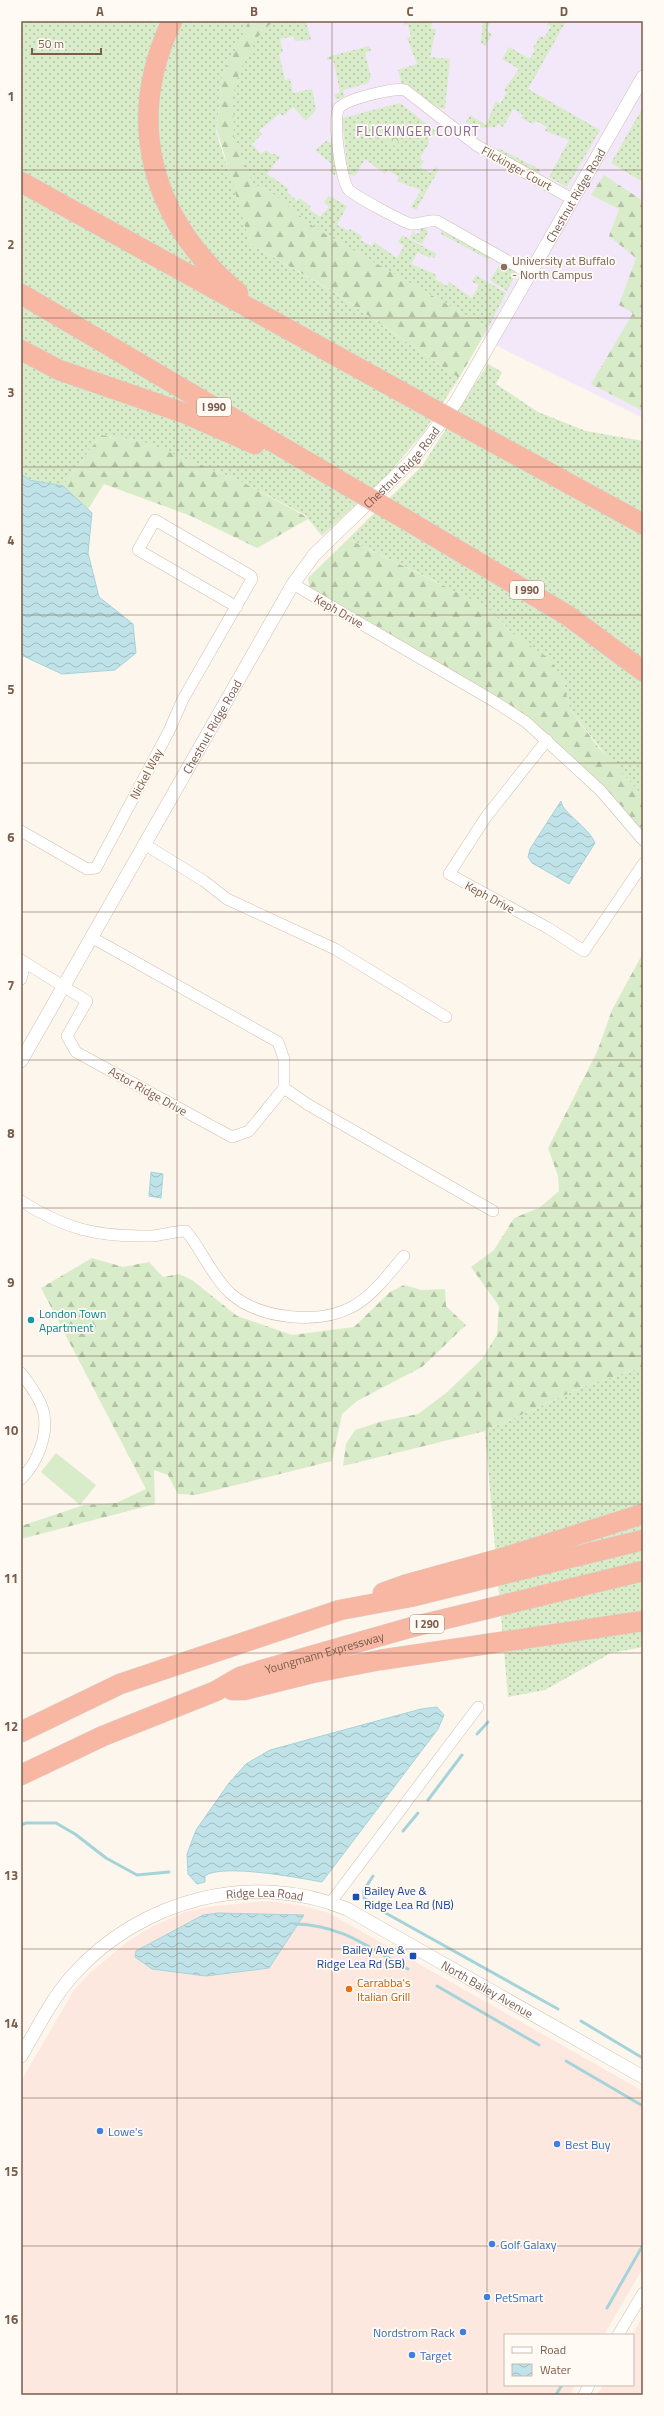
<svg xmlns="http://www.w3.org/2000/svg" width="664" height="2416" viewBox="0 0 664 2416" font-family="'Titillium Web',sans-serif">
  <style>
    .commercial { fill: #fde8e0 }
    .education { fill: #f3e8fa }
    .grass { fill: url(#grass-dots) }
    .forest { fill: url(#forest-firs) }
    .park { fill: url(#park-crowns) }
    .garden { fill: #d8ecc9 }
    .water { fill: url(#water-waves); stroke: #a5d3da }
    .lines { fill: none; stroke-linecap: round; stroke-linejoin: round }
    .stream { stroke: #a5d3da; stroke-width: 3 }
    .minor-casing { stroke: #d1beb0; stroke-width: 12 }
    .tertiary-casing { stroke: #d1beb0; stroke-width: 14 }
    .motorway-casing { stroke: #dad1cd; stroke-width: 21 }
    .minor { stroke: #fff; stroke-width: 11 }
    .tertiary { stroke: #fff; stroke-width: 13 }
    .motorway { stroke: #f7b7a3; stroke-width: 20 }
    .motorway-bridge-casing { stroke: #dad1cd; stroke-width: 21; stroke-linecap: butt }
    .motorway-bridge { stroke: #f7b7a3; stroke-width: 20 }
    .grid { fill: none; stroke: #7a5c4d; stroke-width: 1; stroke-opacity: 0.55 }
    .education-dot { fill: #8d6e63; stroke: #fffaf3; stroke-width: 1.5 }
    .culture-dot { fill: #0f9aa8; stroke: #fffaf3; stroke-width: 1.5 }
    .transit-dot { fill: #1a4fb4; stroke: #fffaf3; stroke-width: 1.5 }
    .food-dot { fill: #e8710a; stroke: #fffaf3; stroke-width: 1.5 }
    .shop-dot { fill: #3f7fe0; stroke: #fffaf3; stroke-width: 1.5 }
    .labels { text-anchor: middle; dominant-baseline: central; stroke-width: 3.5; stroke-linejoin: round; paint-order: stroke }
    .shield { fill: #fffaf3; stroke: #a28b7f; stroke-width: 1 }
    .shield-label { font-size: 11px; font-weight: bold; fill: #7a5c4d }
    .street-label { font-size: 12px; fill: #7a5c4d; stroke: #fffaf3 }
    .education-label { font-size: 12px; fill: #785e54; stroke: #fffaf3; text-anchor: start }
    .culture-label { font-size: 12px; fill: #0d838f; stroke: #fffaf3; text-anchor: start }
    .transit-label { font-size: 12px; fill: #164399; stroke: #fffaf3; text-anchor: start }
    .food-label { font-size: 12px; fill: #c56008; stroke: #fffaf3; text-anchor: start }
    .shop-label { font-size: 12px; fill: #366cbe; stroke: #fffaf3; text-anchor: start }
    .neighbourhood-label { font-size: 13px; letter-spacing: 1px; fill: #846695; stroke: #fffaf3 }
    .neatline { fill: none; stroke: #7a5c4d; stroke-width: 1.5 }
    .grid-label { font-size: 13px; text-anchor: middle; font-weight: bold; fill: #7a5c4d }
  </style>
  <defs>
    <pattern id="grass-dots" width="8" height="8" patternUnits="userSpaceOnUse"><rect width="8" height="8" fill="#d8ecc9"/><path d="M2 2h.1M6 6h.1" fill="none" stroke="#b4c2a5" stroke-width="1.8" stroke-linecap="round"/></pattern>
    <pattern id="forest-firs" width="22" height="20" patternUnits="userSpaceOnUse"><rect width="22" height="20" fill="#d8ecc9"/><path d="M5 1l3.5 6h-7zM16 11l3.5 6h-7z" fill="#b4c2a5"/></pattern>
    <pattern id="park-crowns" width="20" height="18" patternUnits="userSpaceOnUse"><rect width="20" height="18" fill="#d8ecc9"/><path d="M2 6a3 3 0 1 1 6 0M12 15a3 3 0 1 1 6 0" fill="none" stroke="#b4c2a5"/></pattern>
    <pattern id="water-waves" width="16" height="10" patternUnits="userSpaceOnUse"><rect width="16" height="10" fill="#bfe3e8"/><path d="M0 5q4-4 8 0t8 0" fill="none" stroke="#a0bbbe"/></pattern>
  </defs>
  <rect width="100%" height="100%" fill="#fdf6ec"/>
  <!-- commercial -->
  <g class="commercial">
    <polygon points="267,1901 299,1905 329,1913 643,2091 643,2268 604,2335 505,2335 505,2385 575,2385 570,2395 21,2395 21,2081 74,1990 91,1972 127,1942 153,1926 185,1912 207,1907"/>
    <polygon points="643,2316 643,2395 597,2395 603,2385 633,2385 632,2335"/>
  </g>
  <!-- education -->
  <polygon class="education" points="249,21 643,21 643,418 503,349 248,196 215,132 222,77"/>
  <!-- grass -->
  <g class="grass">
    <polygon points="21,21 250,21 222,77 216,133 238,198 250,244 332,291 459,378 424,432 388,474 322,536 305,515 242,482 141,441 101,435 63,486 29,479 21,474"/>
    <path d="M273 21H306L311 40 295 41 294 36 280 39 283 52 279 54 285 80 290 79 293 93 312 89 316 110 306 121 293 107 283 116 280 113 259 131 262 134 252 144 261 154 266 150 271 154H275L280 157 267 174 289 189 287 192 297 201 300 198 311 207 309 209 320 217 329 207 324 202 329 196 347 206 337 225 349 231 350 229 362 236 360 240 372 246 374 242 397 258 404 246 398 242 402 235 437 254 434 258 431 256 430 258 418 252 411 264 437 275 435 279 447 286 449 282 472 298 479 285 472 282 476 275 506 293 488 328 315 228 266 188 253 185C247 170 238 155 234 139 223 100 242 47 273 21Z"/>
    <path d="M403 21H432L431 29H436L430 57 450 59 445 109C429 108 419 87 402 84L398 70 417 64 407 38 411 37 408 24 404 25Z"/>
    <polygon points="483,21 491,21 486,30 492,35 485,46 481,43"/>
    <polygon points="549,21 566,21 528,89 600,130 567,187 549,177 569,140 545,131 547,127 536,121 533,124 521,118 523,115 513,109 503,127 498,124 496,127 478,128 466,122 470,115 486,125 496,101 500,104 507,92 504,90 519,69 502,59 509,47 530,59 535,49 533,48 540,36 544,38 551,26 547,24"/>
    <polygon points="369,46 371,50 365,53 371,77 368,83 343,90 344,97 336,99 334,95 340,92 333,59 327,60 327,57"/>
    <polygon points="400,103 438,133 428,138 429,143 420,158 424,161 420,167 431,173 435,167 439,169 416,210 411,207 421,190 397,181 399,177 388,170 385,174 365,159 355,176 348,173 342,118"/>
    <polygon points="643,107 643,182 611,163"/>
    <polygon points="326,141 334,144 338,173 334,175 330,171 333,165 315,150"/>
    <polygon points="498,148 539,169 540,172 537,173 498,151"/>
    <polygon points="419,227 426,229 428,232 422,244 410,238 414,230 415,234 421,233"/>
    <polygon points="442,231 490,256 490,258 488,259 441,234"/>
    <polygon points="501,263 515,270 516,274 507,291 490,280"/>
    <polygon points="488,364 502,372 496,384 538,412 586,431 643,441 643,796 611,762 570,709 563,681 550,660 512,633 501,621 437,582 348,539 422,466"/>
    <polygon points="643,1367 643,1647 611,1653 545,1690 508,1697 485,1431 583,1387"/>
  </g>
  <!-- forest -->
  <g class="forest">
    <polygon points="249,21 273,21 257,38 240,70 233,94 234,138 253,185 266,188 315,228 488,328 459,378 331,290 250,244 217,129 222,77"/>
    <polygon points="604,175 643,201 643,411 591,384 633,313 619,305 636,258 609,236 619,209 591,195"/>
    <polygon points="101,435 142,441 242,482 303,515 308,519 257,548 191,516 104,484 88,509 63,486"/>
    <polygon points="348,539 487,607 512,633 551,660 563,681 570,709 598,747 643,796 643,840 547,740 310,593 308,578"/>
    <polygon points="643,953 643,1367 583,1387 485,1431 343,1466 346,1444 355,1430 383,1421 418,1414 446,1393 482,1359 497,1335 499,1306 471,1267 494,1250 514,1218 539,1208 559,1191 558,1176 548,1148 597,1052 612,1010"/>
    <polygon points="92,1258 123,1267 149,1262 163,1277 179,1274 192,1280 237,1316 292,1335 354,1327 390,1292 404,1285 422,1290 445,1289 446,1306 466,1325 422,1367 357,1401 342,1414 332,1461 196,1495 178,1494 168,1475 154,1470 155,1504 21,1539 21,1526 84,1505 116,1503 146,1489 41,1288"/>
  </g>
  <!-- park -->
  <polygon class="park" points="391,123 404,134 395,146 380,137"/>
  <!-- garden -->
  <polygon class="garden" points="56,1453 96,1485 80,1505 41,1472"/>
  <!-- water -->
  <g class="water">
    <polygon points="21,474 30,480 63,486 92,513 88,553 99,597 133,624 136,653 115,670 62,674 21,655 21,549 23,524 21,520"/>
    <path d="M561 801C562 813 588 826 595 843L569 884 532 863 528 857 530 849Z"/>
    <polygon points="151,1172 163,1174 161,1198 149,1196"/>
    <path d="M437 1707 444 1715 438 1729 322 1882C300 1878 221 1863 205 1876V1882L197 1884 188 1874 187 1854 196 1830 229 1783 246 1764 270 1750 421 1709Z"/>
    <polygon points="218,1913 304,1915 269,1968 206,1976 152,1969 135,1957 136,1951 203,1915"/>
  </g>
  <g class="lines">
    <!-- stream -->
    <g class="stream">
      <polyline points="477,1734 488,1722"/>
      <polyline points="428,1800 462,1755"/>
      <polyline points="21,1825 26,1823 56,1823 75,1834 106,1858 137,1875 169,1872"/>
      <polyline points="403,1831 418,1813"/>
      <polyline points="373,1876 364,1890 364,1898 382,1911 558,2009"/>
      <path d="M295 1924C342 1925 369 1948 408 1969"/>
      <polyline points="437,1986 539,2045"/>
      <polyline points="581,2021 641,2057"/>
      <polyline points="566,2061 643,2106"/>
      <polyline points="607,2308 643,2245"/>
      <polyline points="557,2393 562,2385"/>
    </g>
    <!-- minor casing -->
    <g class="minor-casing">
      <g id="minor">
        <path d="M529 273 437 221C428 219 420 225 411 224 403 222 355 196 349 190 341 182 332 118 339 108 345 99 396 87 405 90L476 145 572 199"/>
        <polyline points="293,584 492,700 526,722 600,790 643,840"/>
        <polyline points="547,740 486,817 449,874 548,928 584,951 643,864"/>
        <polyline points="21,831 87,869 96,868 169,731 183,699 252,579 251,576 155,520 138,550 237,607"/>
        <polyline points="144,844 204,881 227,899 335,949 446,1017"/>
        <polyline points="91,937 278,1042 284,1059 284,1088 307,1104 493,1211"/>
        <polyline points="21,960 87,1001 67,1036 76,1052 232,1137 249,1131 284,1088"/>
        <polyline points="21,979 25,964"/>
        <path d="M21 1201C65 1229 97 1237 149 1236 161 1236 173 1231 186 1231 202 1250 211 1275 230 1293 259 1319 318 1325 352 1307 373 1296 389 1273 404 1256"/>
        <path d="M21 1373C29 1384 41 1399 44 1414 48 1437 37 1463 21 1479"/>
        <polyline points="331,1902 478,1707"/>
        <polyline points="618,2335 643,2293"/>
        <polyline points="584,2395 589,2385"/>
      </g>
    </g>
    <!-- tertiary casing -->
    <g class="tertiary-casing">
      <g id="tertiary">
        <path id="s1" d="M21 1061 293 584 314 555 412 460 456 402 643 77"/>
        <path id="s2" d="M21 2056C37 2029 52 1998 73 1975 141 1899 253 1870 347 1909L643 2077"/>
      </g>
    </g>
    <!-- motorway casing -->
    <g class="motorway-casing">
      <g id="motorway">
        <path d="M172 21C123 124 153 222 238 293"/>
        <polyline points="21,182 418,401"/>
        <polyline points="21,294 345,484"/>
        <polyline points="21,350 59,370 184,413 255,444"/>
        <polyline points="476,433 643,524"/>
        <polyline points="405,519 567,615 643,671"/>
        <polyline points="383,1593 408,1584 506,1557 643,1514"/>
        <polyline points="232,1690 244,1690 312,1673 380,1660 643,1621"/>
        <polyline points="21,1732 120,1684 340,1610 410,1597 643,1540"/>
        <path id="s3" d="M21 1775 103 1736 216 1691 240 1677 262 1670 412 1627 643 1571"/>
      </g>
    </g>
    <!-- minor -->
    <use href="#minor" class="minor"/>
    <!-- tertiary -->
    <use href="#tertiary" class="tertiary"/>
    <!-- motorway -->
    <use href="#motorway" class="motorway"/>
    <!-- motorway-bridge casing -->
    <g class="motorway-bridge-casing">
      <g id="motorway-bridge">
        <polyline points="418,401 476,433"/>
        <polyline points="345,484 405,519"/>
      </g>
    </g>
    <!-- motorway-bridge -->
    <use href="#motorway-bridge" class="motorway-bridge"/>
  </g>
  <!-- grid -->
  <path class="grid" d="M177 21V2395M332 21V2395M487 21V2395M21 170H643M21 318H643M21 467H643M21 615H643M21 763H643M21 912H643M21 1060H643M21 1208H643M21 1356H643M21 1504H643M21 1653H643M21 1801H643M21 1949H643M21 2098H643M21 2246H643"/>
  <!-- markers -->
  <circle class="education-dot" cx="504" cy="267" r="4"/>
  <circle class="culture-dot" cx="31" cy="1320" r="4"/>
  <g class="transit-dot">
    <rect x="352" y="1893" width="8" height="8" rx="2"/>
    <rect x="409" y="1952" width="8" height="8" rx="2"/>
  </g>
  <circle class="food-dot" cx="349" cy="1989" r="4"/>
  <g class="shop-dot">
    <circle cx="100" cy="2131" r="4"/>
    <circle cx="557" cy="2144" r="4"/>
    <circle cx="492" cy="2244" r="4"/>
    <circle cx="487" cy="2297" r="4"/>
    <circle cx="463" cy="2332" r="4"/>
    <circle cx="412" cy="2355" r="4"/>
  </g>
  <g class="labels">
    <!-- shield labels -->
    <g class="shield">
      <rect x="197" y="398" width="34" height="18" rx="3"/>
      <rect x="510" y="581" width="34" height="18" rx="3"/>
      <rect x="410" y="1615" width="34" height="18" rx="3"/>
    </g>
    <g class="shield-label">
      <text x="214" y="407">I 990</text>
      <text x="527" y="590">I 990</text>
      <text x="427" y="1624">I 290</text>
    </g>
    <!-- street labels -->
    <g class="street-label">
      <text transform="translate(517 168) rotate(29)">Flickinger Court</text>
      <text stroke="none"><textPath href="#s1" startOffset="1033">Chestnut Ridge Road</textPath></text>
      <text stroke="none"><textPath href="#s1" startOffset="709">Chestnut Ridge Road</textPath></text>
      <text transform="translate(339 611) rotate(30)">Keph Drive</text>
      <text stroke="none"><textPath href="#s1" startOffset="385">Chestnut Ridge Road</textPath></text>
      <text transform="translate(146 774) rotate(-62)">Nickel Way</text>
      <text transform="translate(490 897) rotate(28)">Keph Drive</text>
      <text transform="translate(148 1091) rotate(29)">Astor Ridge Drive</text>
      <text stroke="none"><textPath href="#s3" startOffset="328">Youngmann Expressway</textPath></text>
      <text stroke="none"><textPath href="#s2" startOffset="312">Ridge Lea Road</textPath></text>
      <text stroke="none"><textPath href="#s2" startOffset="558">North Bailey Avenue</textPath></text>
    </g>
    <!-- education labels -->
    <g class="education-label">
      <text x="512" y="260">University at Buffalo<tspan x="512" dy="14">- North Campus</tspan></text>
    </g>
    <!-- culture labels -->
    <g class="culture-label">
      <text x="39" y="1313">London Town<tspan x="39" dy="14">Apartment</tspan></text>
    </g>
    <!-- transit labels -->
    <g class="transit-label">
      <text x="364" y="1890">Bailey Ave &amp;<tspan x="364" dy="14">Ridge Lea Rd (NB)</tspan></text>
      <text x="405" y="1949" text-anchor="end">Bailey Ave &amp;<tspan x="405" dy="14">Ridge Lea Rd (SB)</tspan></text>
    </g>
    <!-- food labels -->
    <g class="food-label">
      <text x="357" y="1982">Carrabba's<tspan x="357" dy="14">Italian Grill</tspan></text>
    </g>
    <!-- shop labels -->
    <g class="shop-label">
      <text x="108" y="2131">Lowe's</text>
      <text x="565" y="2144">Best Buy</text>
      <text x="500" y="2244">Golf Galaxy</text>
      <text x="495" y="2297">PetSmart</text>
      <text x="455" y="2332" text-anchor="end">Nordstrom Rack</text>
      <text x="420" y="2355">Target</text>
    </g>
    <!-- neighbourhood labels -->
    <g class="neighbourhood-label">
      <text x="418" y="131">FLICKINGER COURT</text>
    </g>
  </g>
  <!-- border -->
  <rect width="664" height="2416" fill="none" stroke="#fffaf3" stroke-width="44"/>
  <!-- legend -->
  <rect x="504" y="2334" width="130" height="52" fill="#fffaf3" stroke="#cabbb1"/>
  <rect x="512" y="2347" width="20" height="6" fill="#ffffff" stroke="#cabbb1"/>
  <text x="540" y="2354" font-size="12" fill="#7a5c4d">Road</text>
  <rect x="512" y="2364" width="20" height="12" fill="url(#water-waves)" stroke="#cabbb1"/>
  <text x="540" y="2374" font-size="12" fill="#7a5c4d">Water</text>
  <!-- scale -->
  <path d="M32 48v6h69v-6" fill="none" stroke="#7a5c4d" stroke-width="2"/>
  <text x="38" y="48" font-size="12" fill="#7a5c4d" stroke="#fffaf3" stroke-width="3" paint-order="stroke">50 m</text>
  <rect x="22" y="22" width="620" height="2372" class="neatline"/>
  <g class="grid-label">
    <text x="100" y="16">A</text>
    <text x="254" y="16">B</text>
    <text x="410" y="16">C</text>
    <text x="564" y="16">D</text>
    <text x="11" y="101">1</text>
    <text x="11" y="249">2</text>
    <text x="11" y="397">3</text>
    <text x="11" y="545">4</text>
    <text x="11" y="694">5</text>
    <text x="11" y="842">6</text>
    <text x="11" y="990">7</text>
    <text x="11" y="1138">8</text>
    <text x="11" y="1287">9</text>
    <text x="11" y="1435">10</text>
    <text x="11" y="1583">11</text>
    <text x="11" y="1731">12</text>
    <text x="11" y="1880">13</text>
    <text x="11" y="2028">14</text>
    <text x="11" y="2176">15</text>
    <text x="11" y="2324">16</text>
  </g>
</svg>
